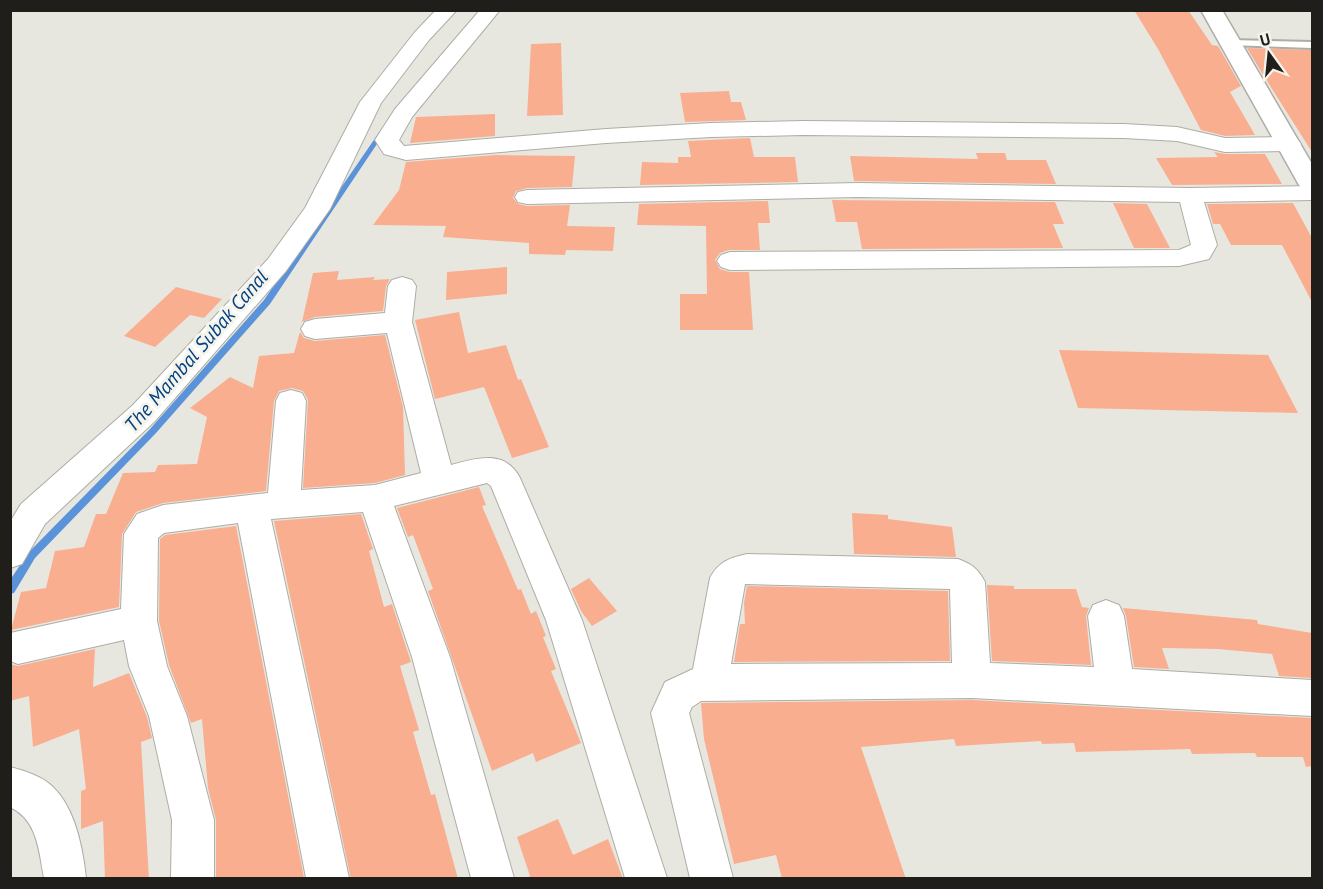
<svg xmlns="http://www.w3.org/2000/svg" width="1323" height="889" viewBox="0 0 1323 889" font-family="'PT Sans',sans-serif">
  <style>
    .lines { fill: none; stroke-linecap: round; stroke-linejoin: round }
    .stream { fill: #5a93d9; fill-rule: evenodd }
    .building { fill: #f9ae90 }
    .lane-casing { stroke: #aeada5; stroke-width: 4 }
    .street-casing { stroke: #aeada5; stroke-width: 2 }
    .secondary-casing { stroke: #aeada5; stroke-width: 3 }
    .lane { fill: #fff; fill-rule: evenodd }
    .street { fill: #fff; fill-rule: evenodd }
    .secondary { fill: #fff; fill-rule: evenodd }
    .labels { text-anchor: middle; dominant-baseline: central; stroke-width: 6; stroke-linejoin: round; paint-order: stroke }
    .water-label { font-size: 20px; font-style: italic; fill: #034181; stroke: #f5f4ec }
  </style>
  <rect width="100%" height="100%" fill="#e8e7df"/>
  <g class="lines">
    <!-- stream -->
    <polygon class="stream" points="382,130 385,132 270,304 156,433 35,558 14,593 10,594 10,580 29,552 150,429 264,300 380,131"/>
  </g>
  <!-- building -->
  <g class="building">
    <polygon points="1134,10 1188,10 1212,45 1218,46 1241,86 1230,92 1255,135 1225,136 1201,130 1158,49"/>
    <polygon points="561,43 563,115 527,116 531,44"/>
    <polygon points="1247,48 1312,50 1312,152 1262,73"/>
    <polygon points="729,91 731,102 741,102 746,120 685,122 680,93"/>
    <polygon points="495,114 495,136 410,143 416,117"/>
    <polygon points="750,138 754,157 795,157 798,182 640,185 642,162 678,163 678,157 691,157 688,141"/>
    <polygon points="1214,152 1225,154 1265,154 1282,184 1172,185 1156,158 1218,157"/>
    <polygon points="976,153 1005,153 1007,160 1046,160 1056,184 854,181 850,156 978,159"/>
    <polygon points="496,155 575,156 572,187 527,188 516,191 513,198 518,204 527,206 570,205 567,226 615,227 613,251 566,250 565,255 529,254 529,243 443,237 446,226 373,225 399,190 406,162"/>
    <polygon points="832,200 1055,202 1064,224 1053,224 1063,248 862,249 857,222 836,222"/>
    <polygon points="768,201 770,223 758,223 760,250 729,250 720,253 715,260 720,269 730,272 749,272 753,330 680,330 680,294 707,294 706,226 637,225 639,204"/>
    <polygon points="1113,203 1147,204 1170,248 1134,248"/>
    <polygon points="1293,203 1312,238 1312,302 1282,245 1231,245 1220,224 1213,224 1207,204"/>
    <polygon points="507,267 507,294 446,300 447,272"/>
    <polygon points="339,271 337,280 375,277 373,280 390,279 386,286 383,311 315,317 302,322 313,273"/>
    <polygon points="176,287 222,299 204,318 190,315 155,347 124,336"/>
    <polygon points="459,312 468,353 506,345 518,380 521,379 549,447 512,458 484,387 435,399 415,320"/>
    <polygon points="300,332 304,338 315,341 385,335 403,407 405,475 375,483 303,488 308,400 303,391 292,388 279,391 274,401 266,491 163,503 136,512 122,534 119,607 11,630 21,592 46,588 55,551 84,547 96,514 106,514 123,473 155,472 158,465 197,464 207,417 190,408 230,377 253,388 259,356 294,353"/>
    <polygon points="1059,350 1268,355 1298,413 1078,408"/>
    <polygon points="479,487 486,505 482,506 518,590 521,589 531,614 536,611 546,636 543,637 556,669 551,671 581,743 536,762 533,753 492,771 428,591 433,589 413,535 408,537 397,508"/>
    <polygon points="852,513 888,515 888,519 952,527 956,557 854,554"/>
    <polygon points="361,514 373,549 369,551 384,607 392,604 411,662 400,666 419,730 413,732 431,795 435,794 458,879 351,879 274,521"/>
    <polygon points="236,526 304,878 304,879 216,879 216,820 208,788 202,719 191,723 169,665 159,621 160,539 165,535"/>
    <polygon points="589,578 617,611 592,626 581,611 571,589"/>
    <polygon points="987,585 1014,586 1014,589 1076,589 1082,607 1089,608 1086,616 1091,665 992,661"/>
    <polygon points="747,586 948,591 950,661 734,662 740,624 745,624 744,603"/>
    <polygon points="1123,608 1257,620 1258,624 1312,633 1312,678 1279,676 1272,654 1218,649 1162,648 1169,669 1134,667 1126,616"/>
    <polygon points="95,649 93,687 129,673 147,717 152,738 141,742 149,879 105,879 103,821 81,829 81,791 86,789 79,729 33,747 29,696 10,701 10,664 18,666"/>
    <polygon points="972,700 1312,718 1312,766 1306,767 1303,757 1257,757 1255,753 1192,754 1190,749 1076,752 1074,743 1042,744 1041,741 956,746 954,739 861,747 906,879 782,879 776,855 734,864 704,739 701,703"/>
    <polygon points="558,819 573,855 608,839 623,879 525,879 530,876 517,837"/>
  </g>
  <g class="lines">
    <!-- lane casing -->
    <g class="lane-casing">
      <polygon id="lane" points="1231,40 1312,42 1312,48 1227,45 1227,41"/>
    </g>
    <!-- street casing -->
    <g class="street-casing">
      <g id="street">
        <polygon points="436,10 457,10 429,40 381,103 330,209 286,271 155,421 45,524 22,564 10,568 10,522 21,504 133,405 268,259 305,208 360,102 415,32"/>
        <polygon points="480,10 500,10 412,117 399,140 404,146 606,129 711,123 803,121 1124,124 1177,127 1225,138 1289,137 1297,139 1301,144 1297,149 1289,151 1225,152 1177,141 1124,138 803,135 711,137 606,143 406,160 384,154 375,140 395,109"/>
        <polygon points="858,183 1190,188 1312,186 1312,200 1204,202 1217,245 1209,259 1179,266 730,270 721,267 717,261 721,255 730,252 1179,250 1191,245 1180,202 858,197 527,204 518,202 515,197 518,192 527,190"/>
        <path d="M402 277 412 280 416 286 412 322 451 465C477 458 505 449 520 478L582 620 667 878H625L546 620 491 486 487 483 394 506 450 657 514 878H471L412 657 363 512 271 519 349 878H306L238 523 164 533 158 538 157 621 167 666 187 716 214 820V878H171L172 820 149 716 129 666 124 640 18 664 10 661V633L121 609 124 534 137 514 163 505 268 493 276 401 280 393 291 390 302 393 306 401 301 490 375 485 421 473 387 333 315 339 305 336 301 329 305 322 315 319 385 313 388 286 392 280Z"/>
        <path d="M747 554 958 559C972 564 978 569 985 582L990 663 1094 667 1088 616 1093 605 1106 600 1119 605 1124 616 1132 669 1312 680V716L972 698 701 701 692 707 689 713 733 878H690L651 713 665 682 693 669 710 578C719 561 730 558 747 554ZM745 584 950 589 952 663 731 664Z"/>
        <path d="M10 767C25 771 42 776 53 787 75 808 83 849 86 878H44C39 852 38 820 10 807Z"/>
      </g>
    </g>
    <!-- secondary casing -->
    <g class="secondary-casing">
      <polygon id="secondary" points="1201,10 1222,10 1312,164 1312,193 1303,190 1299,185"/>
    </g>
    <!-- lane -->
    <use href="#lane" class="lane"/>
    <!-- street -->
    <use href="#street" class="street"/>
    <!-- secondary -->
    <use href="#secondary" class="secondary"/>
  </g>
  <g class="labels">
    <!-- water labels -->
    <g class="water-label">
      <text transform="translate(196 351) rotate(-49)">The Mambal Subak Canal</text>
    </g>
  </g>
  <!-- border -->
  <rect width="1323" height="889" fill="none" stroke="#1f1e1b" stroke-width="24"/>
  <!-- north arrow -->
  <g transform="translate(1269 54) rotate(345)" stroke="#f5f4ec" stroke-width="4.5" paint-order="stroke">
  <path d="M0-4.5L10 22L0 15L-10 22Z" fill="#1f1e1b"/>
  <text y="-9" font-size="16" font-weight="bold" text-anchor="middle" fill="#1f1e1b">U</text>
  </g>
</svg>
